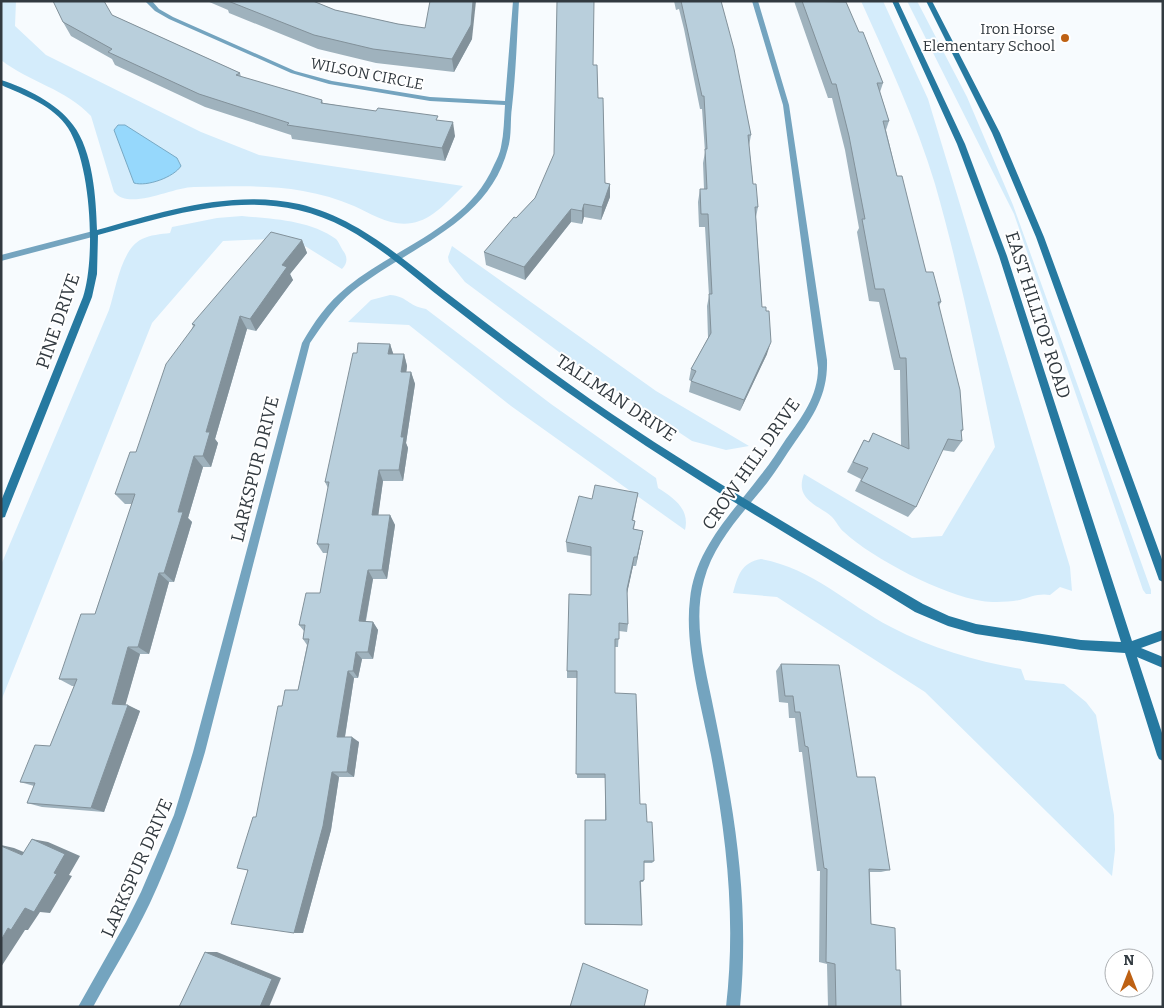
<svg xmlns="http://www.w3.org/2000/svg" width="1164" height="1008" viewBox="0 0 1164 1008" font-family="Bitter,serif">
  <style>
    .green { fill: #d4ecfb }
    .water { fill: #96d8fc; stroke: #78a9c4 }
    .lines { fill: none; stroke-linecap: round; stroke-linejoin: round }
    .street { fill: #74a4bf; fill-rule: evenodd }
    .secondary { fill: #2679a0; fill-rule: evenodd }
    .wall { fill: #9fb2bd }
    .shaded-wall { fill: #82919a }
    .building { fill: #b9cfdc; stroke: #82919a }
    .poi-dot { fill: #be6113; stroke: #fff; stroke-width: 2 }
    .labels { text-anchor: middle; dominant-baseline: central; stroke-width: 4; stroke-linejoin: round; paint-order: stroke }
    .far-poi-label { font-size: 15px; fill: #323a40; stroke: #fff; text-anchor: end }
    .far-street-label { font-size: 15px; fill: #323a40; stroke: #fff }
    .street-label { font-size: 18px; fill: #323a40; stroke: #fff }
  </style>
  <rect width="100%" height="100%" fill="#f7fbfe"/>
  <!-- green -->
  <g class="green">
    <path d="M1 1H16L15 26 46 55 201 132 259 155 463 186C449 200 432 220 412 223 391 227 372 214 354 206 338 199 321 194 303 191 268 184 230 187 194 187 172 187 130 211 114 192L91 116C66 89 29 82 1 60Z"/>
    <path d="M861 1H883L928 99 1070 567 1072 591 1060 587 1050 595C1039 593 1030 597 1020 600 1010 602 993 603 982 601 943 595 873 559 844 532 839 528 837 522 832 517 819 505 794 500 804 474L912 538 942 536 995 447C977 359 960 271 935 184 916 121 888 61 861 1Z"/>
    <polygon points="907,1 917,1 967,97 1013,205 1151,590 1151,594 1146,594 1143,590 1014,214"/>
    <path d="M242 216C273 219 309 220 336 239 339 242 341 248 344 252 348 258 347 264 342 269L292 238 223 241 152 323 1 701V565L109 310C116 289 121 249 142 239 150 235 161 234 170 233L172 227 217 218Z"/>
    <polygon points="452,246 656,391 749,446 726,450 692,441 563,355 465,282 449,262 448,257"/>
    <path d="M390 295C407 296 408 306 426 309L551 404 656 478 658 488C674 498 690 509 685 530L511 406 409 325 348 322 371 300Z"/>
    <path d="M761 559C812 568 847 604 891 627 933 649 976 661 1021 669L1025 680 1064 684 1086 702 1096 715 1114 815 1115 850 1112 876 925 692 777 597 733 593C738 575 741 563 761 559Z"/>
  </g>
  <!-- water -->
  <path class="water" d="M118 125H125L177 158 181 166C174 177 147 187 134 183L114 130Z"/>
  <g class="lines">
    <!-- street -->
    <g class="street">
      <path d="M145 1H152L159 9 173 17 295 71 332 81 430 97 505 101 513 1H519C517 36 516 73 512 107 510 120 512 135 508 148 489 224 408 247 353 291 335 306 323 324 310 343L205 752C190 803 173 854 150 903 133 939 112 972 93 1007H78L126 922 141 892 174 815 193 752 302 343C314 322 327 303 347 287 396 247 468 227 494 165 497 159 500 153 501 147 504 133 504 119 505 105L430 101 329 84 291 73 169 19 155 11Z"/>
      <path d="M752 1H758L789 105 827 360C828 394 814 415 795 442 785 456 777 470 767 483 743 513 714 542 704 580 692 623 706 669 714 711 720 739 725 768 730 796 742 867 747 936 740 1007H726C736 920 727 841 711 755 702 707 684 647 690 599 695 549 732 513 760 476 770 464 778 451 786 439 802 417 818 396 818 368L783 105Z"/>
      <polygon points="93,231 97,234 96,236 1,261 1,255"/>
    </g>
    <!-- secondary -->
    <g class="secondary">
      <path d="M892 1H898L965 144 1007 256 1132 641 1163 630V640L1141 648 1163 657V668L1137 657 1163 736V761L1159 759 1157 755 1125 653 1081 650 976 634 948 626 915 612C805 544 692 480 586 405 539 373 494 339 449 304 402 268 357 223 298 210 231 194 161 218 98 235L97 274 92 297 6 514 5 517 1 518V501L83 297C96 257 91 164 68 128 54 106 24 95 1 85V80C26 88 57 103 73 125 93 151 96 198 97 230 161 212 232 189 299 204 362 219 405 262 456 300 500 334 545 367 590 399 697 473 811 538 923 604L949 616 976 624 1081 640 1121 642 999 256 957 144Z"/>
      <polygon points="926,1 932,1 1000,133 1044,237 1163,562 1163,582 1159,580 1158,577 1036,237 992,133"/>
    </g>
  </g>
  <!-- wall -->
  <g class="wall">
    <polygon points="207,1 313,1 335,10 398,24 472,39 454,72 376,63 318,49 229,13 228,10"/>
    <polygon points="674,1 721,1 751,135 749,146 753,184 758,207 756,217 762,307 767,354 740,411 689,392 691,381 689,380 691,369 708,338 707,306 709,296 705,227 699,227 698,202 700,189 704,189 703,163 705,152 702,109 700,109 684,29 679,9 676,10"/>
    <polygon points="794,1 841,1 859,32 883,83 880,92 889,121 886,130 897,176 926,272 941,302 939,306 963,430 961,433 962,441 954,452 942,450 916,507 908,517 855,491 861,479 847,472 864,440 868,442 873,433 901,446 900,370 894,370 879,302 869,301 857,232 859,228 845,150 832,98 828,98"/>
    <polygon points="112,15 240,73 241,77 322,100 323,103 439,121 455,136 445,161 292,139 291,135 205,107 115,65 112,59 71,36 63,22"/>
    <polygon points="598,98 605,183 610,184 610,197 601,220 584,217 582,224 571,222 525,280 486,265 484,252 535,198"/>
    <polygon points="302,240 307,253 290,274 293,280 256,331 247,329 215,439 218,443 211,467 203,467 188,518 192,522 174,582 169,582 149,654 140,654 125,705 140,711 104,812 42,807 27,803 34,786 20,782 50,746 74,686 72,686 59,679 95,614 132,504 125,504 115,494 136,452 193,326 192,324"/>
    <polygon points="390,344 393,354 404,354 407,366 406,372 411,372 415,384 406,443 408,448 403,481 383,481 378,515 390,515 395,525 387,579 373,579 366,621 373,622 378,630 373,659 362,659 358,678 354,678 345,737 359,742 354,777 339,777 331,830 303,933 294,933 247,870 256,817 282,706 298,690 307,645 303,639 304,631 299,625 320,593 328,553 323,553 317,544 328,488 325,482 357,353"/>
    <polygon points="638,493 633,521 635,521 634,529 643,531 636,566 633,566 627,593 628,624 627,632 619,631 618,647 615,647 615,693 640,804 647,822 654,861 652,863 644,863 644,880 643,882 641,882 642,925 585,925 585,820 605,820 605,778 577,778 577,678 567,678 567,671 591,595 591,556 567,552 566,542 592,499"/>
    <polygon points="781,664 857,777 890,870 881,872 870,872 871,924 896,970 901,1007 828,1007 827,964 819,962 820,871 817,871 802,752 799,752 795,718 789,718 788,703 779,702 776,671"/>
  </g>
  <!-- shaded-wall -->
  <g class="shaded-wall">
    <polygon points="473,1 476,1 472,39 454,72 452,59"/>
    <polygon points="453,122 455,136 445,161 442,148"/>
    <polygon points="610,184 610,197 601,220 602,207"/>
    <polygon points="584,204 584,217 582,224 582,211"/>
    <polygon points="571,209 571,222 525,280 524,267"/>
    <polygon points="302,240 307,253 290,274 293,280 256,331 250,319 282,265"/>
    <polygon points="240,316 247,329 215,439 218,443 211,467 203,456 206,432"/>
    <polygon points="771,342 767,354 740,411 744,400"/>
    <polygon points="390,344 394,356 388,354"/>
    <polygon points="404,354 407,366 405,384 401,372"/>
    <polygon points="411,372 415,384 406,443 408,448 403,481 399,470 401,437"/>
    <polygon points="194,456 203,467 188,518 192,522 174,582 164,573 178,512"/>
    <polygon points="379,470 383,481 377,525 372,515"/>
    <polygon points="390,515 395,525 387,579 382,570"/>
    <polygon points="643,531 641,540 636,566 637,557"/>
    <polygon points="634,557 633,566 626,598 627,589"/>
    <polygon points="368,570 373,579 364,629 359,621"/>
    <polygon points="159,573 169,582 149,654 138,647"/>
    <polygon points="373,622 378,630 373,659 368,652"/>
    <polygon points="128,647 140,654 124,710 112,704"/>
    <polygon points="356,652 362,659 358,678 353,671"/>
    <polygon points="348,671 354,678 344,742 337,737"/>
    <polygon points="128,705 140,711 104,812 91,808"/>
    <polygon points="352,737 359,742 354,777 347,772"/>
    <polygon points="332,772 339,777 331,830 303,933 294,933"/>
    <polygon points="32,839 48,842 80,856 69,875 72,876 50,913 40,912 28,930 25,930 1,967 1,940 8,928 25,908"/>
    <polygon points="1,845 14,848 38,858 22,855 1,846"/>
    <polygon points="205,952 217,952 281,978 269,1007 260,1007"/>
  </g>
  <!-- building -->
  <g class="building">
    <polygon points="53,1 104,1 112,15 240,73 236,75 322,100 321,103 376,111 378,108 438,116 436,120 453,122 442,148 287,125 289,123 199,94 108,52 112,49 63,22"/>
    <polygon points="228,1 313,1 335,10 398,24 425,28 430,1 473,1 471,25 452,59 373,49 314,35"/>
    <polygon points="557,1 594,1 593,65 597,65 598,98 603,98 605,183 610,184 602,207 584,204 582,211 571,209 524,267 484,252 514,217 516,218 535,198 554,154"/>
    <polygon points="681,1 721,1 734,49 751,135 748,135 753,184 756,184 758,207 755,207 762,307 766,307 766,311 769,311 771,342 744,400 691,381 696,371 691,369 711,333 709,294 712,294 708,214 701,214 700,189 707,189 705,149 707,149 704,96 702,96"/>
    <polygon points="802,1 846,2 859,32 863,32 883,83 877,83 889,121 883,121 897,176 902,176 926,272 933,272 941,302 938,302 960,390 963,430 961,430 962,441 948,439 916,507 861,481 868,468 853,462 864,440 869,442 873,433 909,449 906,358 900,358 884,289 875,289 862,219 865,219 849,136 836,84 832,84"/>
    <polygon points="271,232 302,240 282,265 287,267 250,319 240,316 206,432 210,432 203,456 194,456 178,512 183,512 164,573 159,573 138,647 128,647 112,704 128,705 91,808 27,803 35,783 20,782 35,745 50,746 77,679 59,679 81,614 95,614 135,494 115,494 130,452 136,452 166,364 195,325 192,324"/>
    <polygon points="358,343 390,344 388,354 404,354 401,372 411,372 401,437 404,437 399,470 379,470 372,515 390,515 382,570 368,570 359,621 373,622 368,652 356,652 353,671 348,671 337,737 352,737 347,772 332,772 323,826 294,933 231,924 248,870 237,868 253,817 256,817 278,706 282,706 285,690 298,690 309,639 303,639 305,625 299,625 306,593 320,593 329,544 317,544 329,482 325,482 353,353 357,353"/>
    <polygon points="595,485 638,493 632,520 635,521 633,529 643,531 637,557 634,557 627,589 628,624 619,623 619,639 615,639 615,693 636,694 640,804 646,804 647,822 652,822 654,861 644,861 644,880 640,881 642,925 585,924 585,820 606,820 605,774 576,774 577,671 567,671 569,594 591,595 591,547 566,542 579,496 592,499"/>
    <polygon points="781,664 839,665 857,777 875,777 890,870 869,869 871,924 895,928 896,970 900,970 901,1007 836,1007 835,964 826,962 827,869 824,868 808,747 805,746 800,712 795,712 793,696 785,696"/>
    <polygon points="32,839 65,854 54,873 57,874 34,912 25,908 11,930 8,928 1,940 1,846 22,855"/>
    <polygon points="205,952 272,979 260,1007 179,1007"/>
    <polygon points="583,963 648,990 644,1007 570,1007"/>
  </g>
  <!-- markers -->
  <circle class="poi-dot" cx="1065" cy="38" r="5"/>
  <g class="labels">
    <!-- far-poi labels -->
    <g class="far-poi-label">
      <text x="1055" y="29">Iron Horse<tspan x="1055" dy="17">Elementary School</tspan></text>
    </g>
    <!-- far-street labels -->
    <g class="far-street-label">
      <text transform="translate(367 74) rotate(11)">WILSON CIRCLE</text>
    </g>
    <!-- street labels -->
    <g class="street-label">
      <text transform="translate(1038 315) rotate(72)">EAST HILLTOP ROAD</text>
      <text transform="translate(58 321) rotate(-71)">PINE DRIVE</text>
      <text transform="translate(616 398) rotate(34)">TALLMAN DRIVE</text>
      <text transform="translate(751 464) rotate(-55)">CROW HILL DRIVE</text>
      <text transform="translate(255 469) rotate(-76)">LARKSPUR DRIVE</text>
      <text transform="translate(137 868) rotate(-66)">LARKSPUR DRIVE</text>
    </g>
  </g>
  <!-- border -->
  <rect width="1164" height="1008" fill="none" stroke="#323a40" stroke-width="5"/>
  <!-- north arrow -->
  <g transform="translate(1129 973)"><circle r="24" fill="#ffffff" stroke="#adb0b3"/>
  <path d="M0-4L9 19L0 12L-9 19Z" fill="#be6113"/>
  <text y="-8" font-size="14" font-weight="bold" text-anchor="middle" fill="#323a40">N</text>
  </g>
</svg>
